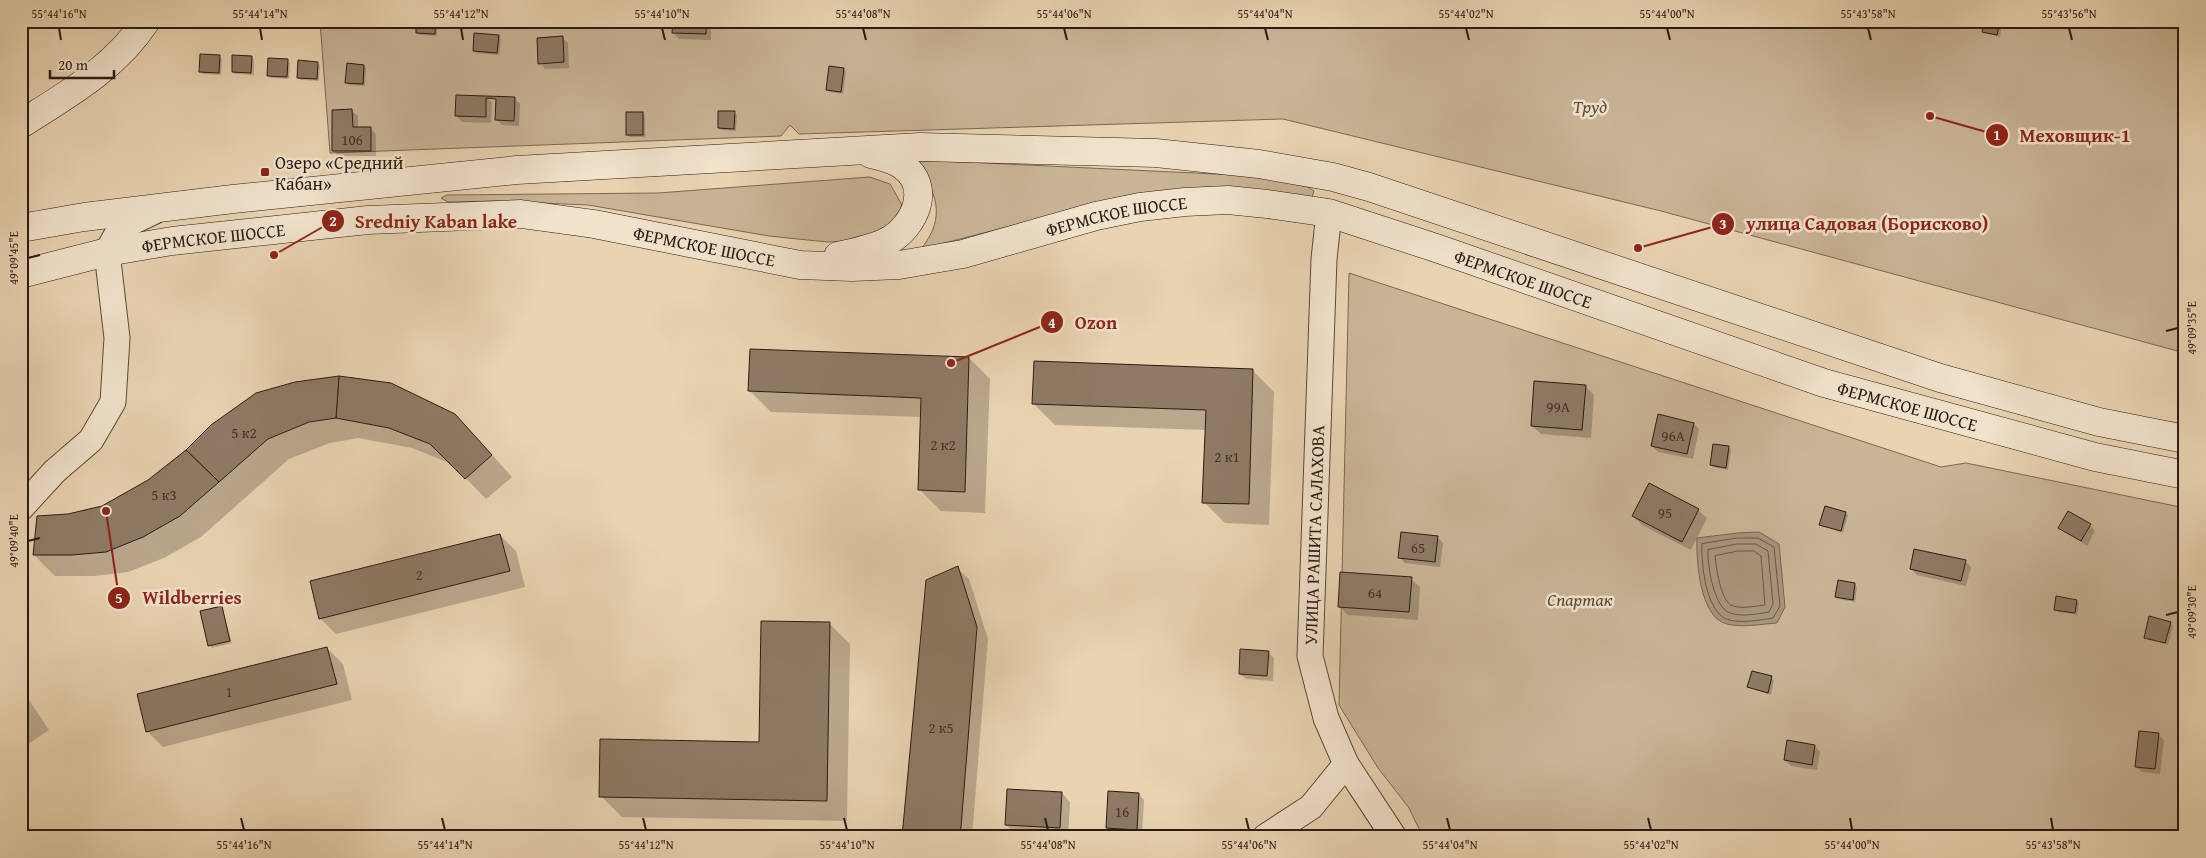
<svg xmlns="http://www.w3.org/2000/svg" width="2206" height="858" viewBox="0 0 2206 858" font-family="'Gentium Book Plus',serif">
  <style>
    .green { fill: #c9b496; stroke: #7a6754 }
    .water { fill: #a8947b; stroke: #766351 }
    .shadow { fill: #0003 }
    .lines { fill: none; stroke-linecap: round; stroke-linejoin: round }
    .shore { stroke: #6a5747; stroke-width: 1 }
    .building { fill: #8e7a65; stroke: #2b1a13 }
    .street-casing { stroke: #5a483a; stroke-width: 27 }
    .secondary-casing { stroke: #2b1a13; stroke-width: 29 }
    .street { stroke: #f1e2cc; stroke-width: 25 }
    .secondary { stroke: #f1e2cc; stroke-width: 28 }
    .ticks { fill: none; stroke: #2b1a13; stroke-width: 2 }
    .poi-dot { fill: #8f2418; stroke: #f1e2cc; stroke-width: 2 }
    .labels { text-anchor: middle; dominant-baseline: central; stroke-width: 5; stroke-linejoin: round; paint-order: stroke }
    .number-label { font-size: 15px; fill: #443228 }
    .park-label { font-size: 18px; font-style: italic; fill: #5a483a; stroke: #f1e2cc }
    .poi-label { font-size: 18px; fill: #2b1a13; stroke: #f1e2cc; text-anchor: start }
    .street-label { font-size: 18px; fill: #2b1a13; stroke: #f1e2cc }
    .leader { fill: none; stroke: #8f2418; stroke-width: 2 }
    .callout-dot { fill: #8f2418; stroke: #f1e2cc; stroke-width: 2 }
    .mark-label { font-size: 15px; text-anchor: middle; font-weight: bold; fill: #fff }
    .callout-label { font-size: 19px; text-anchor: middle; font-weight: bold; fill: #8f2418; stroke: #f1e2cc; stroke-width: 5; stroke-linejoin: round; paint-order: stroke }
    .neatline { fill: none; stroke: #2b1a13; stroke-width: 2 }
    .ticks-label { font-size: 12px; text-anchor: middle; fill: #2b1a13 }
  </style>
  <rect width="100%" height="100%" fill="#e9d3b1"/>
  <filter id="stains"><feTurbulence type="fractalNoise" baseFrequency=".004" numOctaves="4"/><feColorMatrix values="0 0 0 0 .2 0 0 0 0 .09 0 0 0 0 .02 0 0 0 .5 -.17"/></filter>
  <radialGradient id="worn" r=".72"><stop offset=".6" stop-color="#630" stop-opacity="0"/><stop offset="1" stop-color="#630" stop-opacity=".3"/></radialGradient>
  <!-- green -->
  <g class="green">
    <polygon points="320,21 2185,21 2185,353 1661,211 1283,119 799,134 790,125 781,136 330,153"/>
    <path d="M943 161 1257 176 1308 187 1314 191 1312 197 1155 192 1135 194 921 249C947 217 937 190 913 162Z"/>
    <polygon points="870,177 890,184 902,205 898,222 865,240 827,242 769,236 588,205 493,201 448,202 441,198 447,195 658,193"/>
    <polygon points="1349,273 1941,467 1966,463 2185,508 2185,837 1423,837 1409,808 1378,768 1339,705"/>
  </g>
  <!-- water -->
  <path class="water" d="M1759 532 1779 544 1785 607 1777 623C1761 624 1743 628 1727 624 1700 618 1696 561 1697 538L1737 533Z"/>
  <!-- shadow -->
  <g class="shadow">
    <polygon points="674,21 711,21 711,40 679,39 673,33"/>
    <polygon points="755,21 776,21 776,27 757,27"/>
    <polygon points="1985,21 2002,21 2000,37 1984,32"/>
    <polygon points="435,24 437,27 437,36 420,35 417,33"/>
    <polygon points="499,36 501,39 499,55 477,53 474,50"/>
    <polygon points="562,38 568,43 569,68 545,69 540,63"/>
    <polygon points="219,56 222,59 221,75 203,74 200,71"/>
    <polygon points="252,57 254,60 254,75 235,74 233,72"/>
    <polygon points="288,61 290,63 289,79 271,78 268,75"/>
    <polygon points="317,63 320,65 319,81 301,80 298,78"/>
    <polygon points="364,66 366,68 365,86 349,85 346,82"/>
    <polygon points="843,69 846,72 843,94 830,92 827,90"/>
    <polygon points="486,97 492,103 491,123 462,122 456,116"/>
    <polygon points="514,98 520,104 519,126 502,125 497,120"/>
    <polygon points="352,111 358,116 358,128 370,128 376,134 376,156 339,156 334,151"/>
    <polygon points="643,113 645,116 645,137 630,137 627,134"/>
    <polygon points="734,113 737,115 736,131 721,130 719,127"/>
    <polygon points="969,358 990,379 985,513 941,511 920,490 922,417 771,412 750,391"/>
    <polygon points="1253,371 1274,392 1269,525 1225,523 1204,502 1206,430 1055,425 1034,404"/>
    <polygon points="1585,386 1594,395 1591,438 1541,434 1532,426"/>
    <polygon points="256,394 476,437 512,477 486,499 452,464 412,448 358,438 330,443 289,459 201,537 164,558 128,572 94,576 55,576 34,555 68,515 103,508 148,481"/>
    <polygon points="1694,424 1699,429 1693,459 1658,452 1652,446"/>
    <polygon points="1729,447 1731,450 1728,470 1713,467 1711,465"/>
    <polygon points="1698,510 1707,518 1691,550 1642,525 1633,516"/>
    <polygon points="1845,513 1848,515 1843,533 1821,525"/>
    <polygon points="2090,525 2095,531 2087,546 2060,528"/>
    <polygon points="500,535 516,551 525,587 336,634 320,618"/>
    <polygon points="1437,537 1443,543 1440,567 1405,563 1400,558"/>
    <polygon points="1965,561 1971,567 1966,586 1917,575 1911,569"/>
    <polygon points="957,568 969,579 988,639 972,837 903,837"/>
    <polygon points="1411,579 1420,587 1418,620 1348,615 1339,606"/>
    <polygon points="1839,582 1855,584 1857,587 1855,602 1839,599 1837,597"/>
    <polygon points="2076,601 2079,603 2077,615 2058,612 2055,609"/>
    <polygon points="222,607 232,643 212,648 209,645"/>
    <polygon points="829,623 850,644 847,821 622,817 601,796 760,743"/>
    <polygon points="2170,623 2173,626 2168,645 2145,637"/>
    <polygon points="327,648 343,664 352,700 163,747 147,731"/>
    <polygon points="1268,652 1274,658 1273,681 1246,679 1240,674"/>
    <polygon points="1752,673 1774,680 1771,695 1748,687"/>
    <polygon points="21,688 49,730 21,749"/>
    <polygon points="2158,735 2164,740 2160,774 2142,772 2136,767"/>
    <polygon points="1815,746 1820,752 1817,770 1791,766 1785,760"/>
    <polygon points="1062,793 1070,802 1068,837 1015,833 1006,825"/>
    <polygon points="1139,794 1144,800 1142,835 1113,833 1107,828"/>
  </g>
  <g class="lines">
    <!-- shore -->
    <g class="shore">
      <path d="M1737 538H1758L1774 547 1780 606 1773 618C1760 620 1739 624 1726 619 1706 610 1701 564 1702 544Z"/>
      <path d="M1737 544H1756L1768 551 1773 604 1769 612C1757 614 1742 617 1730 613 1714 608 1707 565 1708 550Z"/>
      <path d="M1738 551H1754L1761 556 1765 605C1755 606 1743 609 1733 606 1721 603 1716 567 1715 556Z"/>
    </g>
  </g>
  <!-- building -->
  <g class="building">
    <polygon points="673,21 706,21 706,34 672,33"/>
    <polygon points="754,21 774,21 773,25 753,25"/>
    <polygon points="1984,21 2000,21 1997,35 1982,32"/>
    <polygon points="416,22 435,23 435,34 416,33"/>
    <polygon points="474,33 499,35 497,53 473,51"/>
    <polygon points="563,36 564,62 538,64 537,38"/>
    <polygon points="200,54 220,55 219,73 199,72"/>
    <polygon points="232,55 252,56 251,73 232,72"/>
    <polygon points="268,58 288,59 287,77 267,76"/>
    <polygon points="298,60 318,62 317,79 297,78"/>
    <polygon points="347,63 364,65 363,84 345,83"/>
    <polygon points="829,66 844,68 841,92 826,90"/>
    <polygon points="456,95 515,97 514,121 495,120 496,99 486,98 486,117 455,116"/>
    <polygon points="352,109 353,127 371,127 371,151 332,151 332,110"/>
    <polygon points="718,111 735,111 734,129 718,128"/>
    <rect x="626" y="112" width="17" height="23"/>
    <polygon points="750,349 969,357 965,492 918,490 921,398 748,391"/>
    <polygon points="1034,361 1253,369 1249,504 1202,503 1206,410 1032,404"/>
    <polygon points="339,376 391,383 455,414 492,455 465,479 430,444 389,428 336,418"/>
    <polygon points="339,376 336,418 309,422 268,439 219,482 186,450 211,425 256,393 295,382"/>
    <polygon points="1534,381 1586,385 1582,430 1531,426"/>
    <polygon points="1658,414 1694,423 1687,454 1651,446"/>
    <polygon points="1713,444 1729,446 1726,468 1710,465"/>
    <polygon points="186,450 219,482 180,516 143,537 106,552 72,555 33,555 37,516 68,514 102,506 148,480"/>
    <polygon points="1649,483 1699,509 1682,542 1632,516"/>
    <polygon points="1825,506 1846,512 1841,531 1819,525"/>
    <polygon points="2068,511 2091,524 2081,541 2058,528"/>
    <polygon points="1401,532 1438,536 1435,562 1398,558"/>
    <polygon points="500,534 510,571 319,619 310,581"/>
    <polygon points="1914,549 1966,560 1961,581 1910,569"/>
    <polygon points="958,566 977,627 961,827 959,837 902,837 926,580"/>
    <polygon points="1340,572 1412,577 1409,612 1338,607"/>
    <polygon points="1838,580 1855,583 1853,600 1835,597"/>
    <polygon points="2056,596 2077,600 2075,613 2054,610"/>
    <polygon points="222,606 230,641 208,646 200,611"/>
    <polygon points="2149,616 2171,622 2165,643 2144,638"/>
    <polygon points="761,621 830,622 827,801 599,797 600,739 759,742"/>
    <polygon points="327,647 337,684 146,732 137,694"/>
    <polygon points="1240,649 1269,651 1267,676 1239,674"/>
    <polygon points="1752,671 1772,676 1768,693 1747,687"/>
    <polygon points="21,697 29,709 21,714"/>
    <polygon points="2139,731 2159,733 2155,769 2135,767"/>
    <polygon points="1787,740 1815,745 1812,765 1784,760"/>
    <polygon points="1007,789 1062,792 1060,828 1005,825"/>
    <polygon points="1108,791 1139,793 1137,830 1106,828"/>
  </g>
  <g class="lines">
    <!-- street casing -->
    <g class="street-casing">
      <g id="street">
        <polyline points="1329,213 1324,259 1310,656 1326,718 1346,764 1394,837"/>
        <polyline points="21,508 55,471 91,440 113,402 117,338 107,252 117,234 130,223 157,210"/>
        <polyline points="1265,837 1311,807 1346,764"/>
      </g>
    </g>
    <!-- secondary casing -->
    <g class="secondary-casing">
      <g id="secondary">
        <path d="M21 124C68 94 115 68 146 21"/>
        <polyline points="21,228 84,217 233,199 517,170 920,147 1156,153 1259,164 1333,177 1369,187 1940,378 2099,422 2185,439"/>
        <path d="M838 256C855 252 874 249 890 240 915 225 932 187 903 166 894 159 882 157 871 154"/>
        <path id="s1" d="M21 274 107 252 172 241 368 220 521 214 594 224 800 265 852 267 899 265 963 254 1096 216 1140 207 1185 202 1228 200 1267 204 1329 213 1436 248 1824 383 2095 457 2185 475"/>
      </g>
    </g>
    <!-- street -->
    <use href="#street" class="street"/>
    <!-- secondary -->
    <use href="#secondary" class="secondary"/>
  </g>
  <!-- ticks -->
  <path class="ticks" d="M59 28 61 40M260 28 262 40M461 28 463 40M662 28 665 40M863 28 866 40M1064 28 1067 40M1265 28 1268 40M1466 28 1469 40M1667 28 1670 40M1868 28 1871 40M2069 28 2072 40M28 258 40 255M2166 331 2178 328M28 541 40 538M2166 615 2178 612M241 818 244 830M442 818 445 830M643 818 646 830M844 818 847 830M1045 818 1048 830M1246 818 1249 830M1447 818 1450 830M1648 818 1651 830M1850 818 1852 830M2051 818 2053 830"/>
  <!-- markers -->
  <rect class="poi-dot" x="260" y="167" width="10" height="10" rx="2.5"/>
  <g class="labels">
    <!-- number labels -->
    <g class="number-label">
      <text x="352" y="139">106</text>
      <text x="1558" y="406">99А</text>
      <text x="244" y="432">5 к2</text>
      <text x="1673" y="435">96А</text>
      <text x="943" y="444">2 к2</text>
      <text x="1227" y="456">2 к1</text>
      <text x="164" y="494">5 к3</text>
      <text x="1665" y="512">95</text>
      <text x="1418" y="547">65</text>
      <text x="419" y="574">2</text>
      <text x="1375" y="592">64</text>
      <text x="229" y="691">1</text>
      <text x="941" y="727">2 к5</text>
      <text x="1122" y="811">16</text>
    </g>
    <!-- park labels -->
    <g class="park-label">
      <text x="1590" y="106">Труд</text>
      <text x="1580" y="599">Спартак</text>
    </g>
    <!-- poi labels -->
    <g class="poi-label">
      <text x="275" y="162">Озеро «Средний<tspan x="275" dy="21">Кабан»</tspan></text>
    </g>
    <!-- street labels -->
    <g class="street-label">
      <text stroke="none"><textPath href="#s1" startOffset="1111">ФЕРМСКОЕ ШОССЕ</textPath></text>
      <text stroke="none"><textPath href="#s1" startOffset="196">ФЕРМСКОЕ ШОССЕ</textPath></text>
      <text stroke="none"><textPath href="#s1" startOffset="691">ФЕРМСКОЕ ШОССЕ</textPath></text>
      <text stroke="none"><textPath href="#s1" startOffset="1531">ФЕРМСКОЕ ШОССЕ</textPath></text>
      <text stroke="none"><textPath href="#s1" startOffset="1936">ФЕРМСКОЕ ШОССЕ</textPath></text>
      <text transform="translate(1314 535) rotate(-88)">УЛИЦА РАШИТА САЛАХОВА</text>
    </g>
  </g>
  <!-- callouts -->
  <path class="leader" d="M1930 116L1997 135M274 255L333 221M1638 248L1723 224M951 363L1052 322M106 511L119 598"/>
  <g class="callout-dot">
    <circle cx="1930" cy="116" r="5"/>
    <circle cx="274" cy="255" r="5"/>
    <circle cx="1638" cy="248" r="5"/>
    <circle cx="951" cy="363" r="5"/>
    <circle cx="106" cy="511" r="5"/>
    <circle cx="1997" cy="135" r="12"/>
    <circle cx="333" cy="221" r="12"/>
    <circle cx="1723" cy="224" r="12"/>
    <circle cx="1052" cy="322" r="12"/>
    <circle cx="119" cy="598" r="12"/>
  </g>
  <g class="mark-label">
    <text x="1997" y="140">1</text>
    <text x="333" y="226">2</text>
    <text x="1723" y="229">3</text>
    <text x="1052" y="328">4</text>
    <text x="119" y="603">5</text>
  </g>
  <g class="callout-label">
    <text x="2075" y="142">Меховщик-1</text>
    <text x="436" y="228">Sredniy Kaban lake</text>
    <text x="1867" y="230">улица Садовая (Борисково)</text>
    <text x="1096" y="329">Ozon</text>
    <text x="192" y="604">Wildberries</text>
  </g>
  <!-- margin -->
  <rect width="2206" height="858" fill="none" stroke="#e9d3b1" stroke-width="55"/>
  <!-- scale -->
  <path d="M50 70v8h64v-8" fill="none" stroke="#2b1a13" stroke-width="2.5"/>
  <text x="58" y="70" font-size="15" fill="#2b1a13" stroke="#f1e2cc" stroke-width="4" paint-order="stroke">20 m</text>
  <rect x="28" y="28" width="2150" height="802" class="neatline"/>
  <g class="ticks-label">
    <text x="59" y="18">55°44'16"N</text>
    <text x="260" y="18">55°44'14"N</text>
    <text x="461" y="18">55°44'12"N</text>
    <text x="662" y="18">55°44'10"N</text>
    <text x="863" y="18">55°44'08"N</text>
    <text x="1064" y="18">55°44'06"N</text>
    <text x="1265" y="18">55°44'04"N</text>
    <text x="1466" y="18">55°44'02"N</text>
    <text x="1667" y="18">55°44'00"N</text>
    <text x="1868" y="18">55°43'58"N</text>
    <text x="2069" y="18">55°43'56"N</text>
    <text transform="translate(14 258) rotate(-90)" y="4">49°09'45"E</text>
    <text transform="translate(2192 328) rotate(-90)" y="4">49°09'35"E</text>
    <text transform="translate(14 541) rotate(-90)" y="4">49°09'40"E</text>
    <text transform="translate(2192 612) rotate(-90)" y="4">49°09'30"E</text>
    <text x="244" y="849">55°44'16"N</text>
    <text x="445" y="849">55°44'14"N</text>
    <text x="646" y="849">55°44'12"N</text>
    <text x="847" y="849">55°44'10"N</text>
    <text x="1048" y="849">55°44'08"N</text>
    <text x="1249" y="849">55°44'06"N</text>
    <text x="1450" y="849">55°44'04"N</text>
    <text x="1651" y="849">55°44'02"N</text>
    <text x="1852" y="849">55°44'00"N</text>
    <text x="2053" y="849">55°43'58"N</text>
  </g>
  <rect width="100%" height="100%" filter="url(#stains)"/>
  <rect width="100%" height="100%" fill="url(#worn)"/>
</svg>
